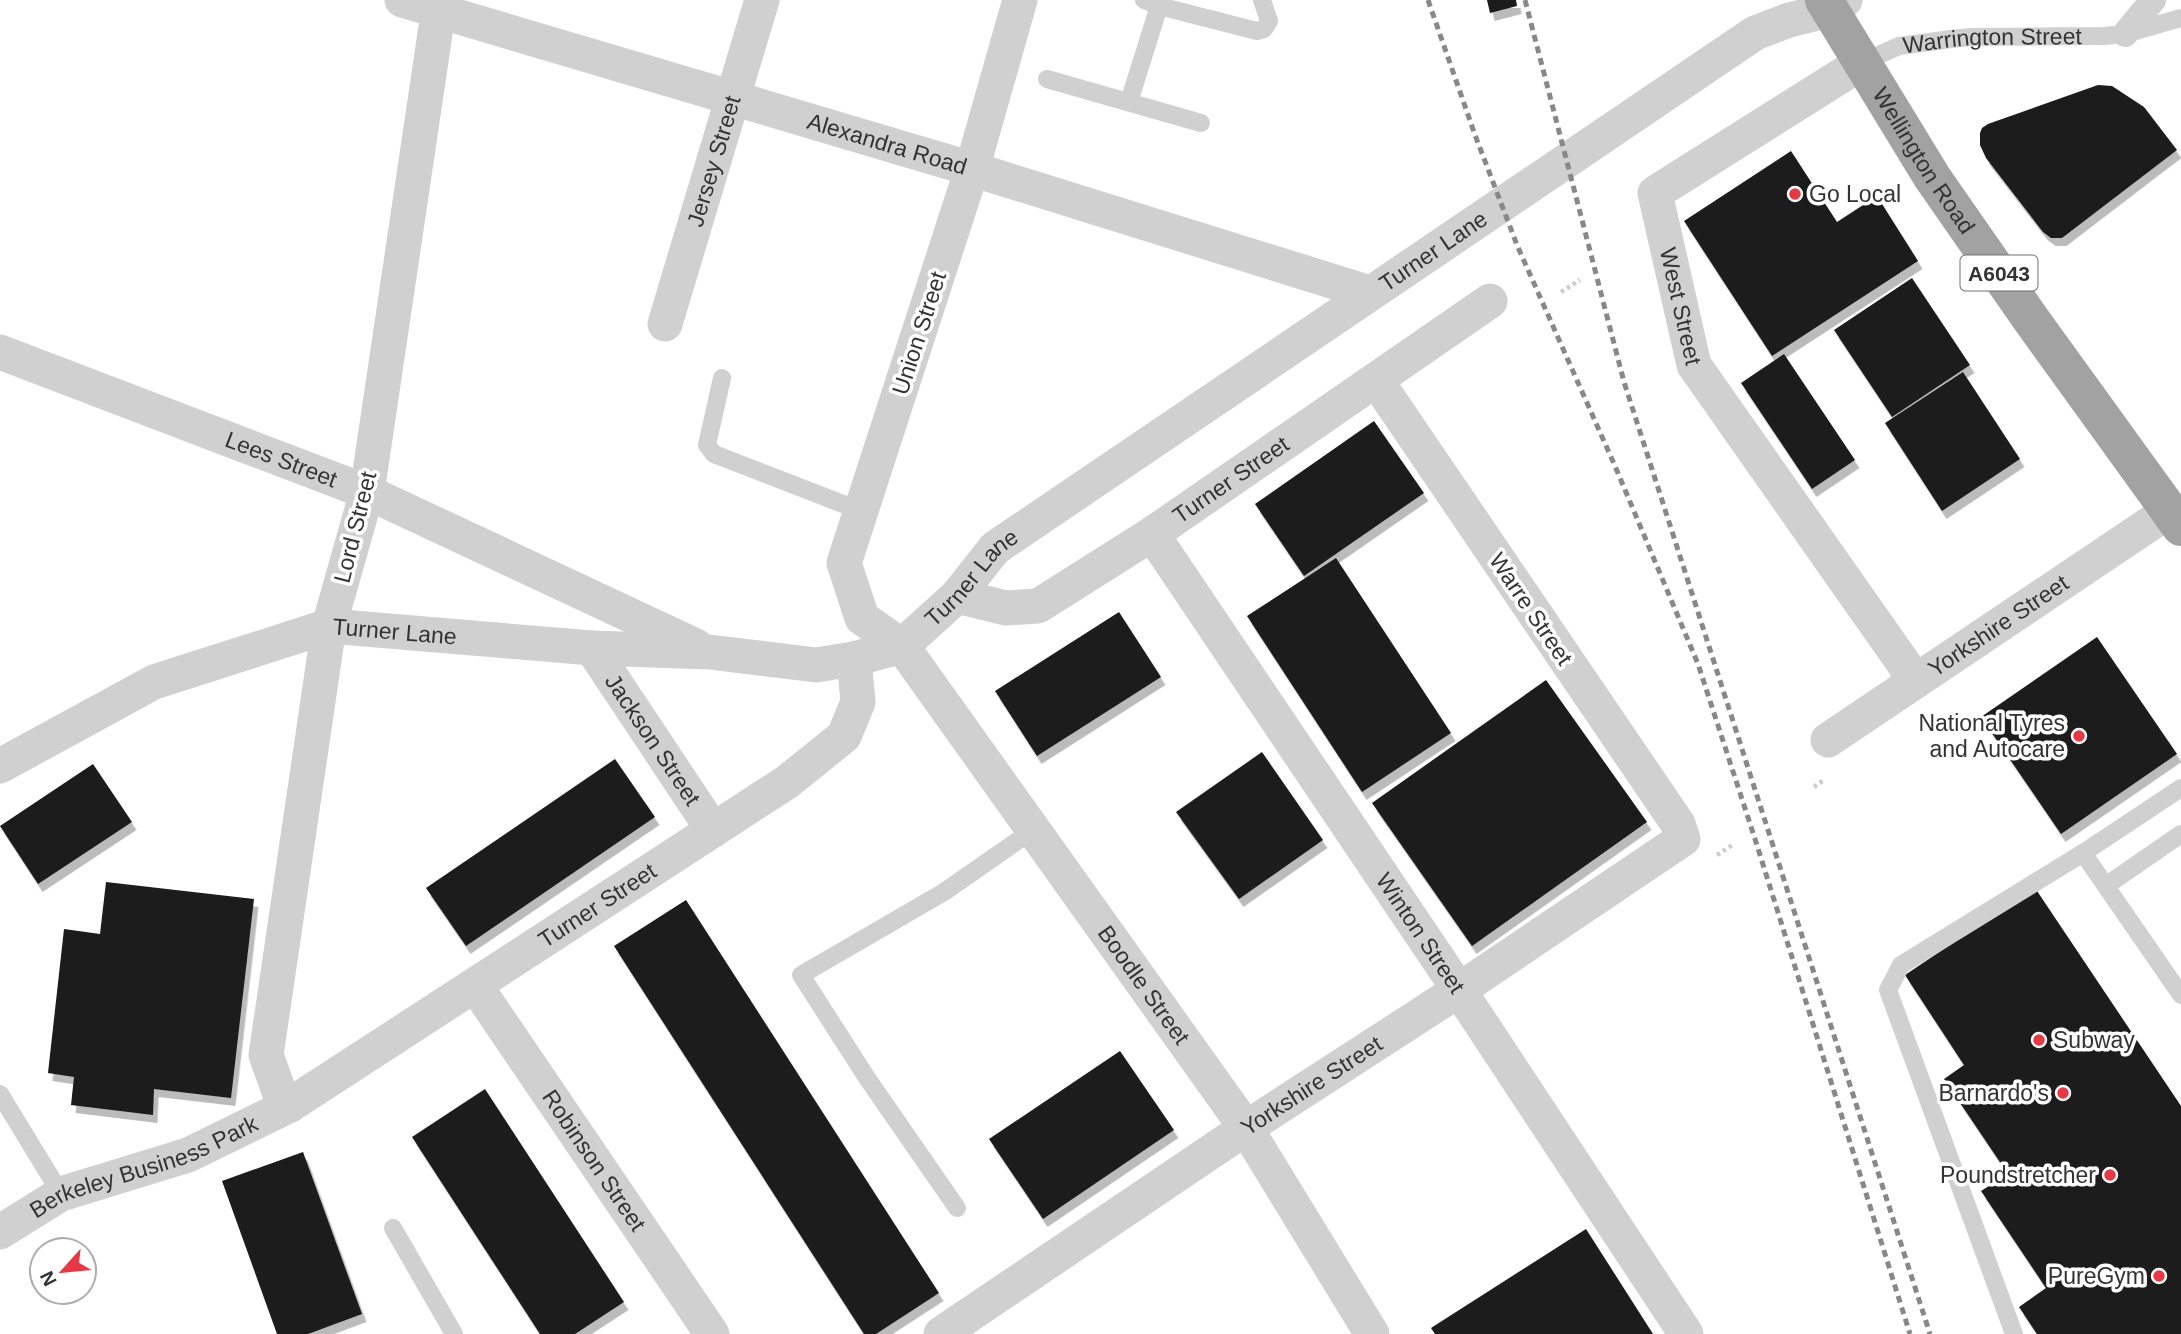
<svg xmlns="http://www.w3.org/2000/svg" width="2181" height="1334" viewBox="0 0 2181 1334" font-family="Arial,sans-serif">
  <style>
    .building { fill: #1a1a1a; filter: url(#shadow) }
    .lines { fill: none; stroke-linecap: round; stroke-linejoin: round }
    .path { stroke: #cdcdcd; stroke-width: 4.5; stroke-dasharray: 3.5 3.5; stroke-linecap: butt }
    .service { stroke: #d0d0d0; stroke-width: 18 }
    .pedestrian { stroke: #d0d0d0; stroke-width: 26 }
    .minor { stroke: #d0d0d0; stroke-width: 35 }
    .trunk { stroke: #a2a2a2; stroke-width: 38 }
    .rail { stroke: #888; stroke-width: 5; stroke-dasharray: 7 5; stroke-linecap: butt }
    .poi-dot { fill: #e63946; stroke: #fff; stroke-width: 2.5 }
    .labels { text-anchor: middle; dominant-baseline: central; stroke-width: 7; stroke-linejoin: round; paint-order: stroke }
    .shield { fill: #fff; stroke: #707070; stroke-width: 2 }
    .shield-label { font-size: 21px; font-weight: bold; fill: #333 }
    .street-label { font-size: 23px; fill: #333; stroke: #fff }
    .poi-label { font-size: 23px; fill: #333; stroke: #fff; text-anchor: end }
  </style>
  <defs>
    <filter id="shadow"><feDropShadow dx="4.5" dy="8" stdDeviation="0" flood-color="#0004"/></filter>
  </defs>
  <rect width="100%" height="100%" fill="#fff"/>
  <!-- building -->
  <g class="building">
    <polygon points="1487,0 1516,0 1517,6 1490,13"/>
    <polygon points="2098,85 2112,86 2144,107 2177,150 2062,238 2051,238 2043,232 1986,158 1980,145 1980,133 1982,128 1988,124"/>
    <polygon points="1791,151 1837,222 1877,196 1918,261 1772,356 1684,221"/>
    <polygon points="1912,278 1970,365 1892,417 1834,330"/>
    <polygon points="1784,354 1855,460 1812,489 1741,383"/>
    <polygon points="1963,372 2020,459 1942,511 1885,423"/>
    <polygon points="1374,421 1424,493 1304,576 1255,504"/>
    <polygon points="1336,558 1451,733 1362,792 1247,616"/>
    <polygon points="1119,612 1161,677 1037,756 995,691"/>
    <polygon points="2097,637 2177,754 2061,834 1981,717"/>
    <polygon points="1546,680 1647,822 1472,946 1372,803"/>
    <polygon points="1262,752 1323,840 1239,899 1176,812"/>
    <polygon points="615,759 655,817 466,946 426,888"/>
    <polygon points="93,764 132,822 38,884 0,826"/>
    <polygon points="106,882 254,899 231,1098 154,1089 153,1115 71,1105 74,1077 48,1073 64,929 100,934"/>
    <polygon points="2035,888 2181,1106 2181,1334 2037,1334 2019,1307 2046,1288 1981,1191 2008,1174 1944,1079 1964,1065 1905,975"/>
    <polygon points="686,900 939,1293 876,1334 864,1334 614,946"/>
    <polygon points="1120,1051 1174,1130 1043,1219 989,1139"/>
    <polygon points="485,1089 624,1302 575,1334 540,1334 412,1137"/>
    <polygon points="303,1152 362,1314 308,1334 277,1334 222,1181"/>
    <polygon points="1586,1229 1653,1334 1435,1334 1431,1328"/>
  </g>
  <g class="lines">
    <!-- path -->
    <g class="path">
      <polyline points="1561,292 1580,280"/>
      <polyline points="1814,787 1825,779"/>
      <polyline points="1717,855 1734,844"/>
    </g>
    <!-- service -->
    <g class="service">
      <polyline points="1159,6 1257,31 1264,29 1269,21 1262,0"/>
      <path id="s1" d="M1863 62 1899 46 1951 39 1971 37 2104 36 2125 34 2181 18"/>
      <polyline points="1047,79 1201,123"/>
      <polyline points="1129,102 1159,6 1144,0"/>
      <polyline points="722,378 707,445 714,454 861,511"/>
      <polyline points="2181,788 2083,853 2181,995"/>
      <polyline points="2107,885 2181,834"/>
      <polyline points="0,1094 61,1194"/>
      <polyline points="957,1208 867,1078 801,975 944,892 1033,830"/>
      <polyline points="393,1228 454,1334"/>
      <polyline points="2014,1334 1888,990 1901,965 2083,853"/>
    </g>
    <!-- pedestrian -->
    <polyline class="pedestrian" points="2125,34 2153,0"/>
    <!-- minor -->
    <g class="minor">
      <path id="s2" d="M402 0 972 169 1370 293"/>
      <path id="s3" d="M440 0 367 492 329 626 266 1055 280 1094 290 1105 787 782 844 736 858 702 854 659"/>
      <path id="s4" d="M1020 0 972 169 844 563 862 618 902 646 1246 1128 1372 1334"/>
      <path id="s5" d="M1863 62 1655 193 1694 365 1916 681"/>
      <path id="s6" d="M665 324 762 0"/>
      <path id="s7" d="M0 352 367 492 696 646"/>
      <path id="s8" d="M1152 534 1459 990 1686 1334"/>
      <path id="s9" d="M957 596 1006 608 1038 606 1152 534 1490 301"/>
      <path id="s10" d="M592 648 713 830"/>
      <path id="s11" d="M1828 740 2169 511"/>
      <path id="s12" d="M0 766 154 682 329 626 592 648 709 652 816 665 854 659 902 646 957 596 995 548 1755 33 1789 20 1830 10 1845 0"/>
      <path id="s13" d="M475 985 712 1334"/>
      <path id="s14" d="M0 1232 61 1194 188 1155 290 1105"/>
      <path id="s15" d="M941 1334 1246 1128 1459 990 1683 839 1678 824 1376 380"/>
    </g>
    <!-- trunk -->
    <path class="trunk" id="s16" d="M1824 0 1932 177 2030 318 2181 527"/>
    <!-- rail -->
    <g class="rail">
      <polyline points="1428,0 1475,135 1517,245 1615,466 1698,664 1755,839 1910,1334"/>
      <polyline points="1525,0 1624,382 1930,1334"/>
    </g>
  </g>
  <!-- markers -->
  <g class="poi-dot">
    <circle cx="1795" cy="194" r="7"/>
    <circle cx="2079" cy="736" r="7"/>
    <circle cx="2039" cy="1040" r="7"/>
    <circle cx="2063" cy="1093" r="7"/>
    <circle cx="2110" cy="1175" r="7"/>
    <circle cx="2159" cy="1276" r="7"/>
  </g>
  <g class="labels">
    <!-- shield labels -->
    <rect class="shield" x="1960.5" y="255.5" width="77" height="35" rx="5"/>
    <g class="shield-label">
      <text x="1999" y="273">A6043</text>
    </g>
    <!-- street labels -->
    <g class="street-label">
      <text stroke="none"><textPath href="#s1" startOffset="133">Warrington Street</textPath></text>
      <text stroke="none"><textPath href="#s2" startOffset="506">Alexandra Road</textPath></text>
      <text stroke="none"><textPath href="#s16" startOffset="189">Wellington Road</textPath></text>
      <text stroke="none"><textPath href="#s6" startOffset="170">Jersey Street</textPath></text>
      <text stroke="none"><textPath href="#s12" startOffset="1601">Turner Lane</textPath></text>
      <text stroke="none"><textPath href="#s5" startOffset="362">West Street</textPath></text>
      <text transform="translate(919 333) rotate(-72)">Union Street</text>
      <text stroke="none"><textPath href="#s7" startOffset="301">Lees Street</textPath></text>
      <text stroke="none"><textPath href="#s9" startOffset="313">Turner Street</textPath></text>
      <text transform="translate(355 527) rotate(-76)">Lord Street</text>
      <text stroke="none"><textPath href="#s12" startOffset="1034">Turner Lane</textPath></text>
      <text transform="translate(1531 609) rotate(56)">Warre Street</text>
      <text stroke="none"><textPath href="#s11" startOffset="205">Yorkshire Street</textPath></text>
      <text stroke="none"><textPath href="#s12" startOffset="425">Turner Lane</textPath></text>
      <text stroke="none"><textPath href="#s10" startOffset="110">Jackson Street</textPath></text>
      <text stroke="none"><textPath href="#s3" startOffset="1493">Turner Street</textPath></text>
      <text stroke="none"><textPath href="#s8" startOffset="481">Winton Street</textPath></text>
      <text stroke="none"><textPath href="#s4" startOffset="1113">Boodle Street</textPath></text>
      <text stroke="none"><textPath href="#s15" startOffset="446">Yorkshire Street</textPath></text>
      <text stroke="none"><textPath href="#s13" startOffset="212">Robinson Street</textPath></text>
      <text stroke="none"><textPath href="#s14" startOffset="159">Berkeley Business Park</textPath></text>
    </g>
    <!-- poi labels -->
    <g class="poi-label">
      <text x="1809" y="194" text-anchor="start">Go Local</text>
      <text x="2065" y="723">National Tyres<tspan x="2065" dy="26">and Autocare</tspan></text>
      <text x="2053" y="1040" text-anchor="start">Subway</text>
      <text x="2049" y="1093">Barnardo's</text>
      <text x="2096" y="1175">Poundstretcher</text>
      <text x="2145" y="1276">PureGym</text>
    </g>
  </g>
  <!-- north arrow -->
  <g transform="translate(63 1271) rotate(243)"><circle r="33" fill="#ffffff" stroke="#adadad" stroke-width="2"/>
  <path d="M0-5L12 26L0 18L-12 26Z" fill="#e63946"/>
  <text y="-10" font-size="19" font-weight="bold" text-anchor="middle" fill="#333333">N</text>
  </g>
</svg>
